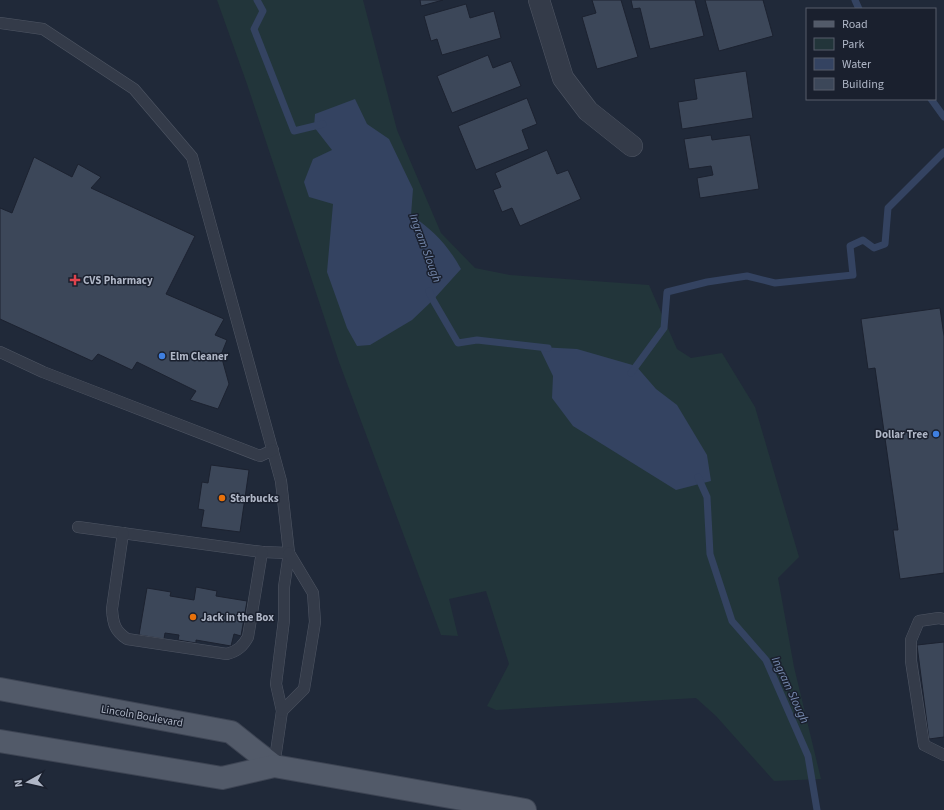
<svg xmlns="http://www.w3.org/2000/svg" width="944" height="810" viewBox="0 0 944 810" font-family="'Source Sans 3',sans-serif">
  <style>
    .green { fill: #22353a }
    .water { fill: #344361 }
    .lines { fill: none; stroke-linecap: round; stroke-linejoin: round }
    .stream { stroke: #344361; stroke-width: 7 }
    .building { fill: #3c4759; stroke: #1c2230 }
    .lane-casing { stroke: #4f5664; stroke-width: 12 }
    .street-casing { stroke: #4f5664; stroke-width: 22 }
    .primary-casing { stroke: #3d4453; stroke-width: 24 }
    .lane { stroke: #343b49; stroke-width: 11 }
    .street { stroke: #343b49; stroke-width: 21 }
    .primary { stroke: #525a69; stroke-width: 22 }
    .health-dot { fill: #e0444e; stroke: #1a202e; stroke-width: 1.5 }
    .shop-dot { fill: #3f7fe0; stroke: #1a202e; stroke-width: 1.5 }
    .food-dot { fill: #e8710a; stroke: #1a202e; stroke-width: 1.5 }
    .labels { text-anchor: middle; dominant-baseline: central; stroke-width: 3; stroke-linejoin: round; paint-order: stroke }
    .poi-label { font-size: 11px; font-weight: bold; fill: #afb6c6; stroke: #1a202e; text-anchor: start }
    .street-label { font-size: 11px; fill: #afb6c6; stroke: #1a202e }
    .water-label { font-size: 12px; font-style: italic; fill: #768aaf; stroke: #1a202e }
  </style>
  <rect width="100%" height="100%" fill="#202939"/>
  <!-- green -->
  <polygon class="green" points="217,0 363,0 397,130 441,233 475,268 510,275 649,285 677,349 691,358 722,353 755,407 799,557 778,578 794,667 821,779 774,781 716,716 696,698 496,710 487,706 509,664 486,591 449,599 458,636 441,635 339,362 247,84"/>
  <!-- water -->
  <g class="water">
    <path d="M355 99 367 124 389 139 413 189 411 215C434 231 447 244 461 269L433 300 412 320 370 345 357 346 347 328 327 272 333 204 309 197 304 182 313 159 332 150 314 127 315 114Z"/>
    <polygon points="539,347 577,349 636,366 656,389 677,405 707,455 711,481 676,490 573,426 552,398 553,376"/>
  </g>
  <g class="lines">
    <!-- stream -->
    <g class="stream">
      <polyline points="257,0 263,11 254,29 294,131 323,124"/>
      <polyline points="855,0 859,9"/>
      <polyline points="931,99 944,117"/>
      <polyline points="429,291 433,300 458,343 477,340 548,348"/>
      <polyline points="631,373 664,328 667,292 707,282 747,276 775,283 853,275 850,246 863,240 874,248 885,244 888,208 944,152"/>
      <polyline points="698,477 707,497 710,554 732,621 766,660 808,756 817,810"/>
    </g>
  </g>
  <!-- building -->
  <g class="building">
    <polygon points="420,0 443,0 421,6"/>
    <polygon points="592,0 621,0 638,57 597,69 582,17 596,13"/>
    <polygon points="631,0 695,0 704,36 650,49 640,8 633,9"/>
    <polygon points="705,0 763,0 773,36 719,51"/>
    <polygon points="466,4 470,18 494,11 501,38 442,55 437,39 431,41 424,16"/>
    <polygon points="488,55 493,68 511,61 521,86 452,113 437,76"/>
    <polygon points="746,71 753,118 682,129 678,102 697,99 694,79"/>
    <polygon points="527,98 537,124 522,130 529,149 476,170 458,126"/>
    <polygon points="711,135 712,140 750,135 759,189 700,198 697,178 713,175 711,166 689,169 684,139"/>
    <polygon points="547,150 557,174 568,170 581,199 520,226 512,208 502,212 493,190 501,187 495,173"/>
    <polygon points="34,157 72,177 78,164 101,177 91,188 195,236 166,294 224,319 215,335 227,340 221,355 229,384 218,409 190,400 196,391 137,362 132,370 98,354 92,361 0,319 0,208 12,213"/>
    <polygon points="940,308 944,336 944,573 900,579 893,530 898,530 875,368 868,369 861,319"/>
    <polygon points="211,465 249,470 240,532 201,527 204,510 198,509 202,482 208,483"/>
    <polygon points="196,587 217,591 216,596 247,601 241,636 234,634 231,646 196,640 196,643 178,640 179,635 165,633 164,639 139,635 147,588 171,592 170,596 194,600"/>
    <polygon points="944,642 944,737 929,739 917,645"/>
  </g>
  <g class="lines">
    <!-- lane casing -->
    <g class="lane-casing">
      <g id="lane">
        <polyline points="0,23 43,29 134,89 192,157 281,481 289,553 284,587 284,620 276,684 282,711 274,766"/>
        <polyline points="0,352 43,372 260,456 273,450"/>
        <polyline points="78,527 262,552 289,553"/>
        <path d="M123 533 112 609C113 624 115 631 127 639L227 654C238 651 243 646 248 637L262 552"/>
        <polyline points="944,619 939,618 919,621 911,640 911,661 924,745 944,755"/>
        <polyline points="282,711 304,689 315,622 313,593 289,553"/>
      </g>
    </g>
    <!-- street casing -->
    <g class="street-casing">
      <polyline id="street" points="539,0 563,78 588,111 632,146"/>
    </g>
    <!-- primary casing -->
    <g class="primary-casing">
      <g id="primary">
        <polyline points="0,689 231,732 274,766"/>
        <polyline points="0,741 222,778 274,766 525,810"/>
      </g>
    </g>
    <!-- lane -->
    <use href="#lane" class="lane"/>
    <!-- street -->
    <use href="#street" class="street"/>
    <!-- primary -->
    <use href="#primary" class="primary"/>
  </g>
  <!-- markers -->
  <path class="health-dot" d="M73 274h4v4h4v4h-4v4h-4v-4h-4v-4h4z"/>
  <g class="shop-dot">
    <circle cx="162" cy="356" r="4"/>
    <circle cx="936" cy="434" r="4"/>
  </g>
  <g class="food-dot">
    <circle cx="222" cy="498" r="4"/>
    <circle cx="193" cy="617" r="4"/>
  </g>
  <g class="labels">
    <!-- poi labels -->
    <g class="poi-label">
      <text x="83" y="280">CVS Pharmacy</text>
      <text x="170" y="356">Elm Cleaner</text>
      <text x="928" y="434" text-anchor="end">Dollar Tree</text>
      <text x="230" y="498">Starbucks</text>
      <text x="201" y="617">Jack in the Box</text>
    </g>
    <!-- street labels -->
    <g class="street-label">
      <text transform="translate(142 716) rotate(10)">Lincoln Boulevard</text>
    </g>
    <!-- water labels -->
    <g class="water-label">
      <text transform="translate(425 248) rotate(70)">Ingram Slough</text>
      <text transform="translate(790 690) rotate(65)">Ingram Slough</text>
    </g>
  </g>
  <!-- legend -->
  <rect x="806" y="8" width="130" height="92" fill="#1a202e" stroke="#565c6b"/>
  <rect x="814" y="21" width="20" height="6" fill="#525a69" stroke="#565c6b"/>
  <text x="842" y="28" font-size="12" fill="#afb6c6">Road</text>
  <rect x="814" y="38" width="20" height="12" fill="#22353a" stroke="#565c6b"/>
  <text x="842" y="48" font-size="12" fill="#afb6c6">Park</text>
  <rect x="814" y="58" width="20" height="12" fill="#344361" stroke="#565c6b"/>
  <text x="842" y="68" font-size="12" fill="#afb6c6">Water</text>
  <rect x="814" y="78" width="20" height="12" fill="#3c4759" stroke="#565c6b"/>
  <text x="842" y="88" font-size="12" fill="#afb6c6">Building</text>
  <!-- north arrow -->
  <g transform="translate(28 782) rotate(262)" stroke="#1a202e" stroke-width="3" paint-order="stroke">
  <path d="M0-3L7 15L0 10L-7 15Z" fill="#afb6c6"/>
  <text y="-6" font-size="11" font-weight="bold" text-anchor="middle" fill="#afb6c6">N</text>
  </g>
</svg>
